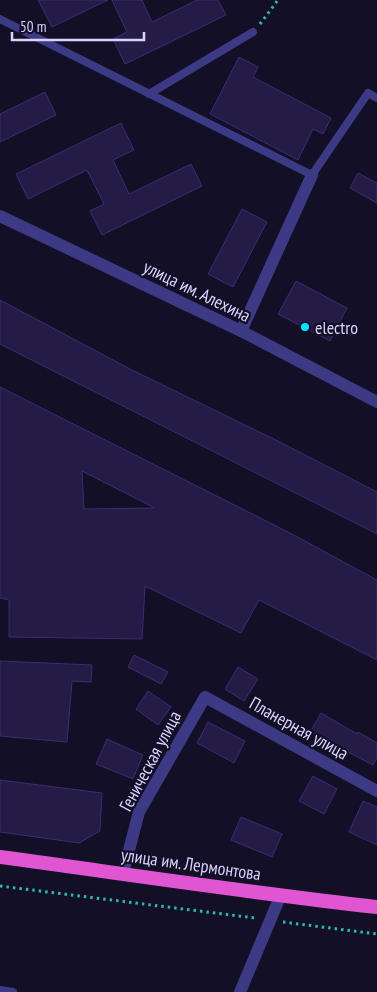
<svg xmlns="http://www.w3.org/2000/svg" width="377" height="992" viewBox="0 0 377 992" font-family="'PT Sans Narrow',sans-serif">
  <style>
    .building { fill: #241b47; stroke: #3b2d73; fill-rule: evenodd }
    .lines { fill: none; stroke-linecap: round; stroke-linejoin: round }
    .path { stroke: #2fb8b0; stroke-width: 3; stroke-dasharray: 2.5 4; stroke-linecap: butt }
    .service { stroke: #3d3a85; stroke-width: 8 }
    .minor { stroke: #3d3a85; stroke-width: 12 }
    .trunk { stroke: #e055d1; stroke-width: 14 }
    .poi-dot { fill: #00e5ff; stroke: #130f26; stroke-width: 2 }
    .labels { text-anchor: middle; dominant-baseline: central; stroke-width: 4.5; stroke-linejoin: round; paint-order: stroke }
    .street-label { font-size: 18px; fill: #d9d4ff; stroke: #130f26 }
    .poi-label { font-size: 18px; fill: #d9d4ff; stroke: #130f26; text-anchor: start }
  </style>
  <rect width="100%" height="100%" fill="#130f26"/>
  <!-- building -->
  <g class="building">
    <polygon points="38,0 108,0 52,27"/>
    <polygon points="112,0 142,0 152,22 197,0 218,0 226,15 125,64 113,39 127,32"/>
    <polygon points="239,57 258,67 253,77 331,118 323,134 313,129 298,160 210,114"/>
    <polygon points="45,92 56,115 0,142 0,114"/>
    <polygon points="121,123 134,150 113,160 129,194 191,164 202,186 102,235 90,211 104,204 87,170 28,199 16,174"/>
    <polygon points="358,173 377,183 377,203 350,188"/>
    <polygon points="242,209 267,222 233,287 208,274"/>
    <polygon points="296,281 347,308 330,341 278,314"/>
    <polygon points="0,300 132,370 280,442 377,492 377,534 0,344"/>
    <path d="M0 387 290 533 377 580V660L259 600 241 633 145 586 142 639 9 637V600L0 598ZM82 471 155 508 84 509Z"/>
    <polygon points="134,655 168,672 161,684 128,667"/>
    <polygon points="0,661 92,665 91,682 72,681 67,742 0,736"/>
    <polygon points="238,667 258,679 244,701 225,689"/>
    <polygon points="148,691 171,707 158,725 136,709"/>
    <polygon points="321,713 357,734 358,732 377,743 377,758 373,765 310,732"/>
    <polygon points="208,722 245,741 234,763 197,743"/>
    <polygon points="107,739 143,755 133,779 96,764"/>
    <polygon points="313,776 337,789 324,814 299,801"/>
    <polygon points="0,780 102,793 100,831 79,843 0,832"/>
    <polygon points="363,801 377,807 377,845 349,832"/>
    <polygon points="241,817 282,834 272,857 231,840"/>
  </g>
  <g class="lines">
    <!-- path -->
    <g class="path">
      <polyline points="260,24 278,0"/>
      <polyline points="0,886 255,918"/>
      <polyline points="283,922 377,934"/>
    </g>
    <!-- service -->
    <g class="service">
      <polyline points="0,19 312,175 368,93 377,98"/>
      <polyline points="149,94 253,32"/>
      <polyline points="0,990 13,992"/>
    </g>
    <!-- minor -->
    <g class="minor">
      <polyline points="0,216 241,331 377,402"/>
      <polyline points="241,331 312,175"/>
      <polyline points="123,873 139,812 205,697 377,791"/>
      <polyline points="240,992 280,897"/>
    </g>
    <!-- trunk -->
    <path class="trunk" d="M0 857C126 874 251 893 377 907"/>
  </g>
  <!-- markers -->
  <circle class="poi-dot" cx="305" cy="327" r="5"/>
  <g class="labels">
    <!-- street labels -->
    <g class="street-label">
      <text transform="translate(197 291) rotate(26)">улица им. Алехина</text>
      <text transform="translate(299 728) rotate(29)">Планерная улица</text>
      <text transform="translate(150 761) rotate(-62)">Геническая улица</text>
      <text transform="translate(191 864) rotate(8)">улица им. Лермонтова</text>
    </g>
    <!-- poi labels -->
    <g class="poi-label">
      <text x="315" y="327">electro</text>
    </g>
  </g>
  <!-- scale -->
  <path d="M12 32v8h132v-8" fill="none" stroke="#d9d4ff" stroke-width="2.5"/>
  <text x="20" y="32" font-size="15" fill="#d9d4ff" stroke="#130f26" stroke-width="4" paint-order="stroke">50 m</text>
</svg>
